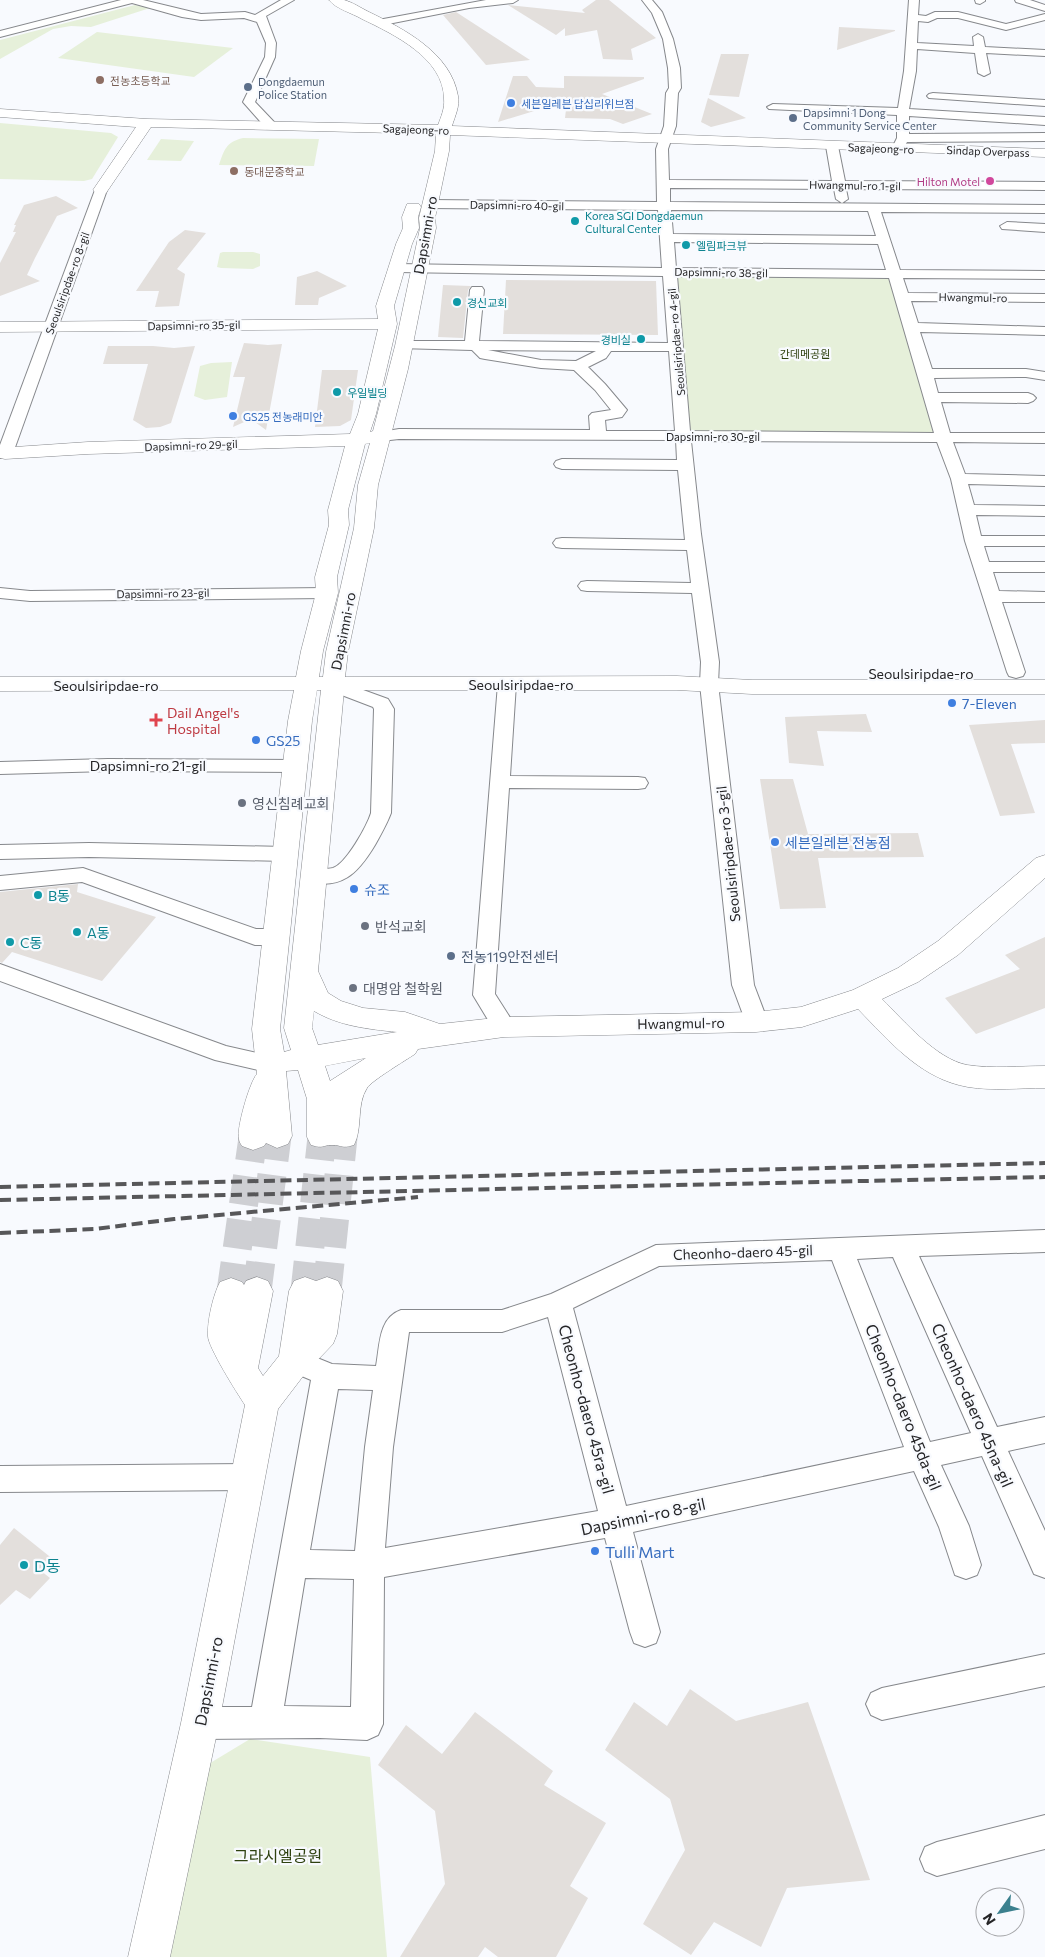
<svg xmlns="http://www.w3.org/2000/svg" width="1045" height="1957" viewBox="0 0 1045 1957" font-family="Commissioner,'Noto Sans KR',sans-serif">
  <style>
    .green { fill: #e6f0da }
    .building { fill: #e3dfdc }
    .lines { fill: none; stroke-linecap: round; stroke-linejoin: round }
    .secondary-tunnel { stroke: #cecfd3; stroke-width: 29; stroke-dasharray: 29 15; stroke-linecap: butt }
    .street-casing { stroke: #86888c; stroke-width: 2 }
    .secondary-casing { stroke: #86888c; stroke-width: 1 }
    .street { fill: #fff; fill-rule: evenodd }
    .secondary { fill: #fff; fill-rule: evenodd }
    .rail { stroke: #575759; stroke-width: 4; stroke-dasharray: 11 5.5; stroke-linecap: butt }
    .education-dot { fill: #8d6e63; stroke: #f8fafe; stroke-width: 2 }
    .service-dot { fill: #5c6f8a; stroke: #f8fafe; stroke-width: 2 }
    .shop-dot { fill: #3f7fe0; stroke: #f8fafe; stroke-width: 2 }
    .hotel-dot { fill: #d1479c; stroke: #f8fafe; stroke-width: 2 }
    .culture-dot { fill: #0f9aa8; stroke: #f8fafe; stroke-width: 2 }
    .health-dot { fill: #e0444e; stroke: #f8fafe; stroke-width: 2 }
    .worship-dot { fill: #6b7280; stroke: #f8fafe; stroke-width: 2 }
    .labels { text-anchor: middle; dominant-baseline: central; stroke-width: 4.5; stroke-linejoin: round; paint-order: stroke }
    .far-education-label { font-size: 11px; fill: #785e54; stroke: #f8fafe; text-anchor: start }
    .far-service-label { font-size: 11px; fill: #4e5e75; stroke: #f8fafe; text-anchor: start }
    .far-shop-label { font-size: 11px; fill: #366cbe; stroke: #f8fafe; text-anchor: start }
    .far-street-label { font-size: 11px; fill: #252527; stroke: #f8fafe }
    .far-hotel-label { font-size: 11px; fill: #b23c85; stroke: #f8fafe; text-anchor: end }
    .far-culture-label { font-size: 11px; fill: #0d838f; stroke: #f8fafe; text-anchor: start }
    .far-park-label { font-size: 11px; fill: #2f4210; stroke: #f8fafe }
    .street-label { font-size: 14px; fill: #252527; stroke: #f8fafe }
    .shop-label { font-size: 14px; fill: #366cbe; stroke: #f8fafe; text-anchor: start }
    .health-label { font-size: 14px; fill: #be3a42; stroke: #f8fafe; text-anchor: start }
    .worship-label { font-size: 14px; fill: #5b616d; stroke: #f8fafe; text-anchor: start }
    .culture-label { font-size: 14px; fill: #0d838f; stroke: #f8fafe; text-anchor: start }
    .service-label { font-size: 14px; fill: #4e5e75; stroke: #f8fafe; text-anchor: start }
    .near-street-label { font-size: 16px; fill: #252527; stroke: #f8fafe }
    .near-shop-label { font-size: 16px; fill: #366cbe; stroke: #f8fafe; text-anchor: start }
    .near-culture-label { font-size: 16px; fill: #0d838f; stroke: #f8fafe; text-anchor: start }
    .near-park-label { font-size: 16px; fill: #2f4210; stroke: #f8fafe }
  </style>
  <rect width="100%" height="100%" fill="#f8fafe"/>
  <!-- green -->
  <g class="green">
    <polygon points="135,5 150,8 91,27 71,26 53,29 0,59 0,40"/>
    <polygon points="97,32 233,48 194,77 58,58"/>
    <polygon points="0,123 111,133 118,137 92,179 84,181 0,179"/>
    <path d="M243 138 319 139 314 166 219 165C224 150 226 142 243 138Z"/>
    <polygon points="161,139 194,141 181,161 147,160"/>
    <polygon points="223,252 253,252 260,254 260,266 253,269 221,268 217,267 220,253"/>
    <polygon points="676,273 889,275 934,434 690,431"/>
    <polygon points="232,362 227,397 205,400 194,396 200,366 211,363"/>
    <polygon points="250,1739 370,1757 387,1957 155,1957 192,1774"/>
  </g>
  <!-- building -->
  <g class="building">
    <polygon points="596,0 609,0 656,38 631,49 633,60 603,59 597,30 565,36 565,28 556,35 508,5 585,13 582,10"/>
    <polygon points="456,12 530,60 486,65 443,15"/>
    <polygon points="839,27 895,30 895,31 837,50"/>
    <polygon points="721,54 749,54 739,97 709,95"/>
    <polygon points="513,76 527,76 536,87 564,88 564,76 644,77 644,79 602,94 652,114 623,124 610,119 565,118 567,101 498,122"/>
    <polygon points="708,98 746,118 711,127 701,122"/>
    <polygon points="56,196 78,208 57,216 35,258 27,275 40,281 0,296 0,263 16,232 13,232 16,225 14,225 24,205"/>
    <polygon points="185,230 206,233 177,269 185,274 179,306 155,307 159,291 136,291 169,242"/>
    <polygon points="317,271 347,286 319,298 318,305 295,305 297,277"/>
    <polygon points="506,280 656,281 658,335 503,334"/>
    <polygon points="443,285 471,286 468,290 463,338 438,337"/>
    <polygon points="244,343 268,345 282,344 266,430 251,419 233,427 245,377 233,377"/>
    <polygon points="108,346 153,346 174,348 195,346 171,423 160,427 146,428 133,420 148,364 103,364"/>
    <polygon points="322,370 358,370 351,420 340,426 315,427"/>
    <polygon points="866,714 872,732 817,731 824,766 789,763 785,717"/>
    <polygon points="1045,720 1045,743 1011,744 1035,813 1000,816 969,725"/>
    <polygon points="760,779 793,779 808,834 918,833 924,857 818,858 826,908 780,909"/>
    <polygon points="78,884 77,892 156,917 102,981 12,952 2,963 0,962 0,892"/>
    <polygon points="1045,937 1045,1008 976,1034 945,998 1020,969 1005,955"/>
    <polygon points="14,1528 54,1560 41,1571 50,1578 30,1599 16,1590 0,1605 0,1545"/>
    <polygon points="690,1689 736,1721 808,1702 870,1880 787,1888 761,1947 714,1922 691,1955 643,1924 685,1850 670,1799 605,1750 634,1702 667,1726"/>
    <polygon points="475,1712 553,1771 544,1785 606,1823 570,1886 588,1898 556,1957 498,1957 485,1947 478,1957 400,1957 445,1884 435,1811 378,1765 406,1725 442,1754"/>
  </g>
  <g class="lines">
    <!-- secondary-tunnel -->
    <g class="secondary-tunnel">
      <polyline points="257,1291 277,1136"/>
      <polyline points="305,1291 322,1137"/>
      <polyline points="327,1291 343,1137"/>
      <polyline points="231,1292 253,1138"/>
    </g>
    <!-- street casing -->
    <g class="street-casing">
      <g id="street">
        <polygon points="121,0 143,0 201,14 245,12 255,15 281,0 294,0 266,16 276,43 275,57 255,102 275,123 277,126 275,129 267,129 243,102 265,57 266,43 257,22 244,18 201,20 182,17 132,3 0,37 0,31"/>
        <polygon points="486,0 518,0 513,3 469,8 378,26 373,23 378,20"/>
        <path d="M642 0H652L662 12 673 39 680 68 681 88 678 93 676 126 668 149 669 180 832 181 826 146 832 142 838 146 845 181 1045 182V190L846 189 848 199 842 203 836 199 834 189 670 188V202L1045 205V213L881 212 900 270 1045 271V279L903 278 908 293 1045 294V302L911 301 918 323 1045 327V335L920 332 932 369H1026L1045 372V380L1026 377 934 378 938 393H1028L1033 395 1036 398 1033 401 1028 403 941 402 950 433H1045V443L953 442 965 474 1045 476V486L968 484 974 505 1045 506V516L976 515 981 536H1045V546H984L989 562H1045V572H993L999 591 1045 592V602H1002L1025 672 1023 676 1016 678 1009 676 1007 672 965 541 951 479 937 442 691 441 701 534 719 662 718 684 754 985 768 1022 764 1028 756 1030 748 1028 732 985 700 684 701 662 692 593 587 591 581 590 578 586 581 582 587 581 691 583 687 550 562 548 556 547 553 543 556 539 562 538 685 540 678 470 562 469 556 467 554 464 556 461 562 459 677 460 676 440 399 439 381 441 375 439 373 436 375 433 399 429 590 430 589 416 592 413 611 410 595 390 574 370 541 368 485 359 480 358 472 350 398 348 396 345 398 342 403 341H465L470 290 472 287H482L484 290 479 341 668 343 663 276 397 272 390 268 397 264 662 268 658 210 430 208 424 204 430 200 657 202 656 149 664 126 666 93 669 88 668 68 663 39 652 13ZM671 210 868 211 876 236 673 234ZM674 242 878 244 886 270 676 268ZM677 276 889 278 934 433 690 431ZM488 350 596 351 576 361 541 360ZM611 351H669L675 431H606L605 420 622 417 627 410 605 384 588 367 606 358Z"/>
        <polygon points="909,0 919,0 918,15 926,16 935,12 958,12 1006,24 1045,14 1045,20 1006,30 958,18 937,18 928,22 918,21 917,43 974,46 973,37 978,34 983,37 985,47 1045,50 1045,56 986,53 990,73 984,76 978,73 975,53 917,49 916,71 909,109 1045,117 1045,125 909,116 909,134 1045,133 1045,141 907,142 904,147 900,148 894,144 897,138 897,115 769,109 767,107 773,104 898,108 904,71"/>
        <polygon points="975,0 985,0 985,1 980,4 976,3"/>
        <polygon points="1015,0 1030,0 1045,5 1045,11 1016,2"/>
        <polygon points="933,93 1045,100 1045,106 929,98 927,96 929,94"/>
        <polygon points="101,186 107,190 13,453 11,456 0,458 0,445 95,190"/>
        <polygon points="1007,222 1045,224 1045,232 1002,229 1000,226"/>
        <polygon points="0,588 30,591 327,588 333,589 336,593 333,597 327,598 30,601 0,598"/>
        <polygon points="507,678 514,680 516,684 510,776 638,777 645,778 648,783 645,788 638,789 509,788 495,994 516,1027 512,1033 504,1036 496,1033 473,995 498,684 500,680"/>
        <path d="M333 679 388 699 394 709 391 813C387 824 381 834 375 845 358 873 342 891 305 881L302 876 305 871C315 868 324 870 333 868 346 864 367 826 371 813L374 709 373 707 326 689 324 685 326 681Z"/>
        <polygon points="108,759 295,760 302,762 305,766 302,770 295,772 108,771 0,774 0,762"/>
        <polygon points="89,843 285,847 292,849 295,854 292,859 285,861 89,857 0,859 0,845"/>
        <polygon points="83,868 256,929 276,929 284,932 287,937 284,942 276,945 255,945 82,882 0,890 0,876"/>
        <polygon points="0,964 226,1046 279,1058 283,1064 279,1070 271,1073 215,1060 0,981"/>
        <path d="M1045 1230V1252L919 1256 997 1427 1045 1417V1443L1008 1451 1045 1531V1578L1034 1574 982 1456 941 1465 969 1526 981 1565 977 1575 966 1579 955 1575 939 1527 914 1471 633 1532 660 1632 656 1643 645 1647 634 1643 630 1632 605 1538 384 1577 383 1724 378 1735 367 1740 320 1738 200 1739 189 1734 184 1723 189 1712 200 1707H252L311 1380 285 1369 281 1361 285 1353 295 1349 332 1364 376 1366C380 1346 378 1318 401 1310H502L551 1294 656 1245ZM893 1257 971 1433 930 1442 857 1259ZM832 1260 904 1447 626 1506 573 1308 659 1266ZM548 1317 598 1511 385 1548 393 1447 409 1332H502ZM338 1389 373 1390 365 1447 355 1551 310 1550ZM305 1578 354 1579 351 1707 284 1706Z"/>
        <polygon points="248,1464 258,1468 262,1477 258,1486 248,1490 0,1492 0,1466"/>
        <polygon points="1045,1654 1045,1686 882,1720 871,1715 866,1704 871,1693 882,1688"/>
        <polygon points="1045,1815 1045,1849 937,1876 925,1871 920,1859 925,1847 937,1842"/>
      </g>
    </g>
    <!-- secondary casing -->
    <g class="secondary-casing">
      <g id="secondary">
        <path d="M329 0C334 0 340 0 344 0 352 2 361 8 369 12 404 29 451 53 458 96 460 106 455 116 452 126L1045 149V157L450 135 449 151 435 218 436 228 408 369 378 485 374 528 348 652 345 677 677 676 752 680H1045V694H752L677 690H344L318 971 328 993 341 1001 363 1008 405 1012 440 1024 504 1017 756 1012 801 1007 853 990 898 968 938 941 1036 858 1045 855V878L958 955 918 982 882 999C904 1021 936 1059 967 1065 993 1069 1020 1066 1045 1066V1088C1020 1088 993 1091 968 1087 921 1079 890 1042 858 1009L802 1027 756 1032 504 1037 418 1049 415 1054C406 1060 371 1081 367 1088 356 1105 363 1128 354 1145 341 1149 343 1145 332 1145 322 1145 324 1149 311 1145L307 1137V1099L298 1070 286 1071 292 1136 288 1144 277 1148 266 1143 264 1146 253 1150 242 1146C241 1144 239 1142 239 1139 236 1129 250 1081 257 1074L252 1029 288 721 294 690 0 691V677H296L301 651 316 593 315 577 329 525 328 510 345 446 88 454 5 459 0 458V448L88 442 350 434 358 414 378 329 0 332V322L378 319 376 306 396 244 403 228 402 217 407 204H419L421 207 418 217 419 228 412 244 394 306 397 324 376 414 370 432 373 431 395 346 420 228 419 218 435 151 436 134 151 127 106 193H96L93 190 136 127 0 117V109L147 119 438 125C441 117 445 108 444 99 444 58 393 34 362 19 352 13 336 9 329 0ZM370 443 358 485 354 528 326 652 323 677H319L323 651 338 593 337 577 349 525 348 510 365 444ZM317 690H321L284 1028 291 1050 284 1052 280 1029 312 721ZM314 1011C339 1026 368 1029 397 1032L318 1045 312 1028ZM366 1058 330 1081 325 1066Z"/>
        <path d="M257 1277 268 1281 273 1291 258 1368 263 1376 279 1356 289 1291 294 1281 305 1277 316 1281 327 1277 338 1281 343 1291 337 1334 333 1344 307 1371 278 1409 219 1723 170 1957H128L181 1723 245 1405C237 1393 208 1347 208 1336 207 1322 213 1295 220 1282L231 1278 242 1282 244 1285 246 1281Z"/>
      </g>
    </g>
    <!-- street -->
    <use href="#street" class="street"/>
    <!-- secondary -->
    <use href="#secondary" class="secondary"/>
    <!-- rail -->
    <g class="rail">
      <polyline points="0,1187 1045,1163"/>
      <polyline points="0,1200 1045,1177"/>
      <polyline points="0,1233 95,1229 174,1219 418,1197"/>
    </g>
  </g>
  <!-- markers -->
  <g class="education-dot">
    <circle cx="100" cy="80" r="5"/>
    <circle cx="234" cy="171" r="5"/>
  </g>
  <g class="service-dot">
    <circle cx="248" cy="87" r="5"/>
    <circle cx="793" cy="118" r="5"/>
    <circle cx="451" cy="956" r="5"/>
  </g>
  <g class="shop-dot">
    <circle cx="511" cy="103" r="5"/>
    <circle cx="233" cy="416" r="5"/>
    <circle cx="952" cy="703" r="5"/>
    <circle cx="256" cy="740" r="5"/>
    <circle cx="775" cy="842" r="5"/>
    <circle cx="354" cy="889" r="5"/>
    <circle cx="595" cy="1551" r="5"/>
  </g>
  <circle class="hotel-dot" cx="990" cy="181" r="5"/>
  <g class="culture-dot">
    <circle cx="575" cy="221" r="5"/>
    <circle cx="686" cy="245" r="5"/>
    <circle cx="457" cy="302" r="5"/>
    <circle cx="641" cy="339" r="5"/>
    <circle cx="337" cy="392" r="5"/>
    <circle cx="38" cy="895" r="5"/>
    <circle cx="77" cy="932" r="5"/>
    <circle cx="10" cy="942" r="5"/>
    <circle cx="24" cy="1565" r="5"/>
  </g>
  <path class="health-dot" d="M153.5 712.5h5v5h5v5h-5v5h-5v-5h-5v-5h5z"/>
  <g class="worship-dot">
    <circle cx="242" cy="803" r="5"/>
    <circle cx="365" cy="926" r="5"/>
    <circle cx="353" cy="988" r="5"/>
  </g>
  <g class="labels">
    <!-- far-education labels -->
    <g class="far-education-label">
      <text x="110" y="80">전농초등학교</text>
      <text x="244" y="171">동대문중학교</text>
    </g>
    <!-- far-service labels -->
    <g class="far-service-label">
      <text x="258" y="81">Dongdaemun<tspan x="258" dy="13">Police Station</tspan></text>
      <text x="803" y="112">Dapsimni 1 Dong<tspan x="803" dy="13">Community Service Center</tspan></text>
    </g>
    <!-- far-shop labels -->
    <g class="far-shop-label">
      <text x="521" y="103">세븐일레븐 답십리위브점</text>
      <text x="243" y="416">GS25 전농래미안</text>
    </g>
    <!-- far-street labels -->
    <g class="far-street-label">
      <text transform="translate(416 129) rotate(2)">Sagajeong-ro</text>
      <text transform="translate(881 148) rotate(2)">Sagajeong-ro</text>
      <text transform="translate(988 151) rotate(2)">Sindap Overpass</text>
      <text transform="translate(855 185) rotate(1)">Hwangmul-ro 1-gil</text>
      <text transform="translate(517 205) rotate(1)">Dapsimni-ro 40-gil</text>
      <text transform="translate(721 272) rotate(1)">Dapsimni-ro 38-gil</text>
      <text transform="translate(67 283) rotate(-70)">Seoulsiripdae-ro 8-gil</text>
      <text transform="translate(973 297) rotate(1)">Hwangmul-ro</text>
      <text transform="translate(194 325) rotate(-1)">Dapsimni-ro 35-gil</text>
      <text transform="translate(676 342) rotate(-95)">Seoulsiripdae-ro 4-gil</text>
      <text x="713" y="436">Dapsimni-ro 30-gil</text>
      <text transform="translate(191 445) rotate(-2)">Dapsimni-ro 29-gil</text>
      <text transform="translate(163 593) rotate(-1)">Dapsimni-ro 23-gil</text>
    </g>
    <!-- far-hotel labels -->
    <g class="far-hotel-label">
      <text x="980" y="181">Hilton Motel</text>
    </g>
    <!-- far-culture labels -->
    <g class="far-culture-label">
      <text x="585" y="215">Korea SGI Dongdaemun<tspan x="585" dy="13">Cultural Center</tspan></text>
      <text x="696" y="245">엘림파크뷰</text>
      <text x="467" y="302">경신교회</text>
      <text x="631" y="339" text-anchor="end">경비실</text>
      <text x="347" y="392">우일빌딩</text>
    </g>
    <!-- far-park labels -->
    <g class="far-park-label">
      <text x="805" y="353">간데메공원</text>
    </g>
    <!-- street labels -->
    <g class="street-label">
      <text transform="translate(425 235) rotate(-80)">Dapsimni-ro</text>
      <text transform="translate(343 631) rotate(-79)">Dapsimni-ro</text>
      <text x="921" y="673">Seoulsiripdae-ro</text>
      <text x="521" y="684">Seoulsiripdae-ro</text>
      <text x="106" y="685">Seoulsiripdae-ro</text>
      <text x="148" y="765">Dapsimni-ro 21-gil</text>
      <text transform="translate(728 854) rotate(-96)">Seoulsiripdae-ro 3-gil</text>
      <text transform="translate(681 1023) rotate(-1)">Hwangmul-ro</text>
      <text transform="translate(743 1252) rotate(-2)">Cheonho-daero 45-gil</text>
    </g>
    <!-- shop labels -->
    <g class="shop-label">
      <text x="962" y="703">7-Eleven</text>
      <text x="266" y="740">GS25</text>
      <text x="785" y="842">세븐일레븐 전농점</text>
      <text x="364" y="889">슈조</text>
    </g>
    <!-- health labels -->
    <g class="health-label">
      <text x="167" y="712">Dail Angel's<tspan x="167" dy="16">Hospital</tspan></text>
    </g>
    <!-- worship labels -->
    <g class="worship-label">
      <text x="252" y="803">영신침례교회</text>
      <text x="375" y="926">반석교회</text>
      <text x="363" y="988">대명암 철학원</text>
    </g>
    <!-- culture labels -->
    <g class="culture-label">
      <text x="48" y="895">B동</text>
      <text x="87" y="932">A동</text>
      <text x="20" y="942">C동</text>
    </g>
    <!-- service labels -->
    <g class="service-label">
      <text x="461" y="956">전농119안전센터</text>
    </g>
    <!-- near-street labels -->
    <g class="near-street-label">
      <text transform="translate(973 1405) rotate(66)">Cheonho-daero 45na-gil</text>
      <text transform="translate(904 1407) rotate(68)">Cheonho-daero 45da-gil</text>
      <text transform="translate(587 1409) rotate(75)">Cheonho-daero 45ra-gil</text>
      <text transform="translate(643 1516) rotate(-12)">Dapsimni-ro 8-gil</text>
      <text transform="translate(208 1681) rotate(-79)">Dapsimni-ro</text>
    </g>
    <!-- near-shop labels -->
    <g class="near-shop-label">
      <text x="605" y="1551">Tulli Mart</text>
    </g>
    <!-- near-culture labels -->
    <g class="near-culture-label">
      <text x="34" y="1565">D동</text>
    </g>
    <!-- near-park labels -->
    <g class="near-park-label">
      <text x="278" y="1855">그라시엘공원</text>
    </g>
  </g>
  <!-- north arrow -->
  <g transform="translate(1000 1912) rotate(237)"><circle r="24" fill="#f8fafe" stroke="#a4a5a8"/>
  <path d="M0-4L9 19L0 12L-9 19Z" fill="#3b808e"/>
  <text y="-8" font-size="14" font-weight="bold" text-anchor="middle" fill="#252527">N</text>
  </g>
</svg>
